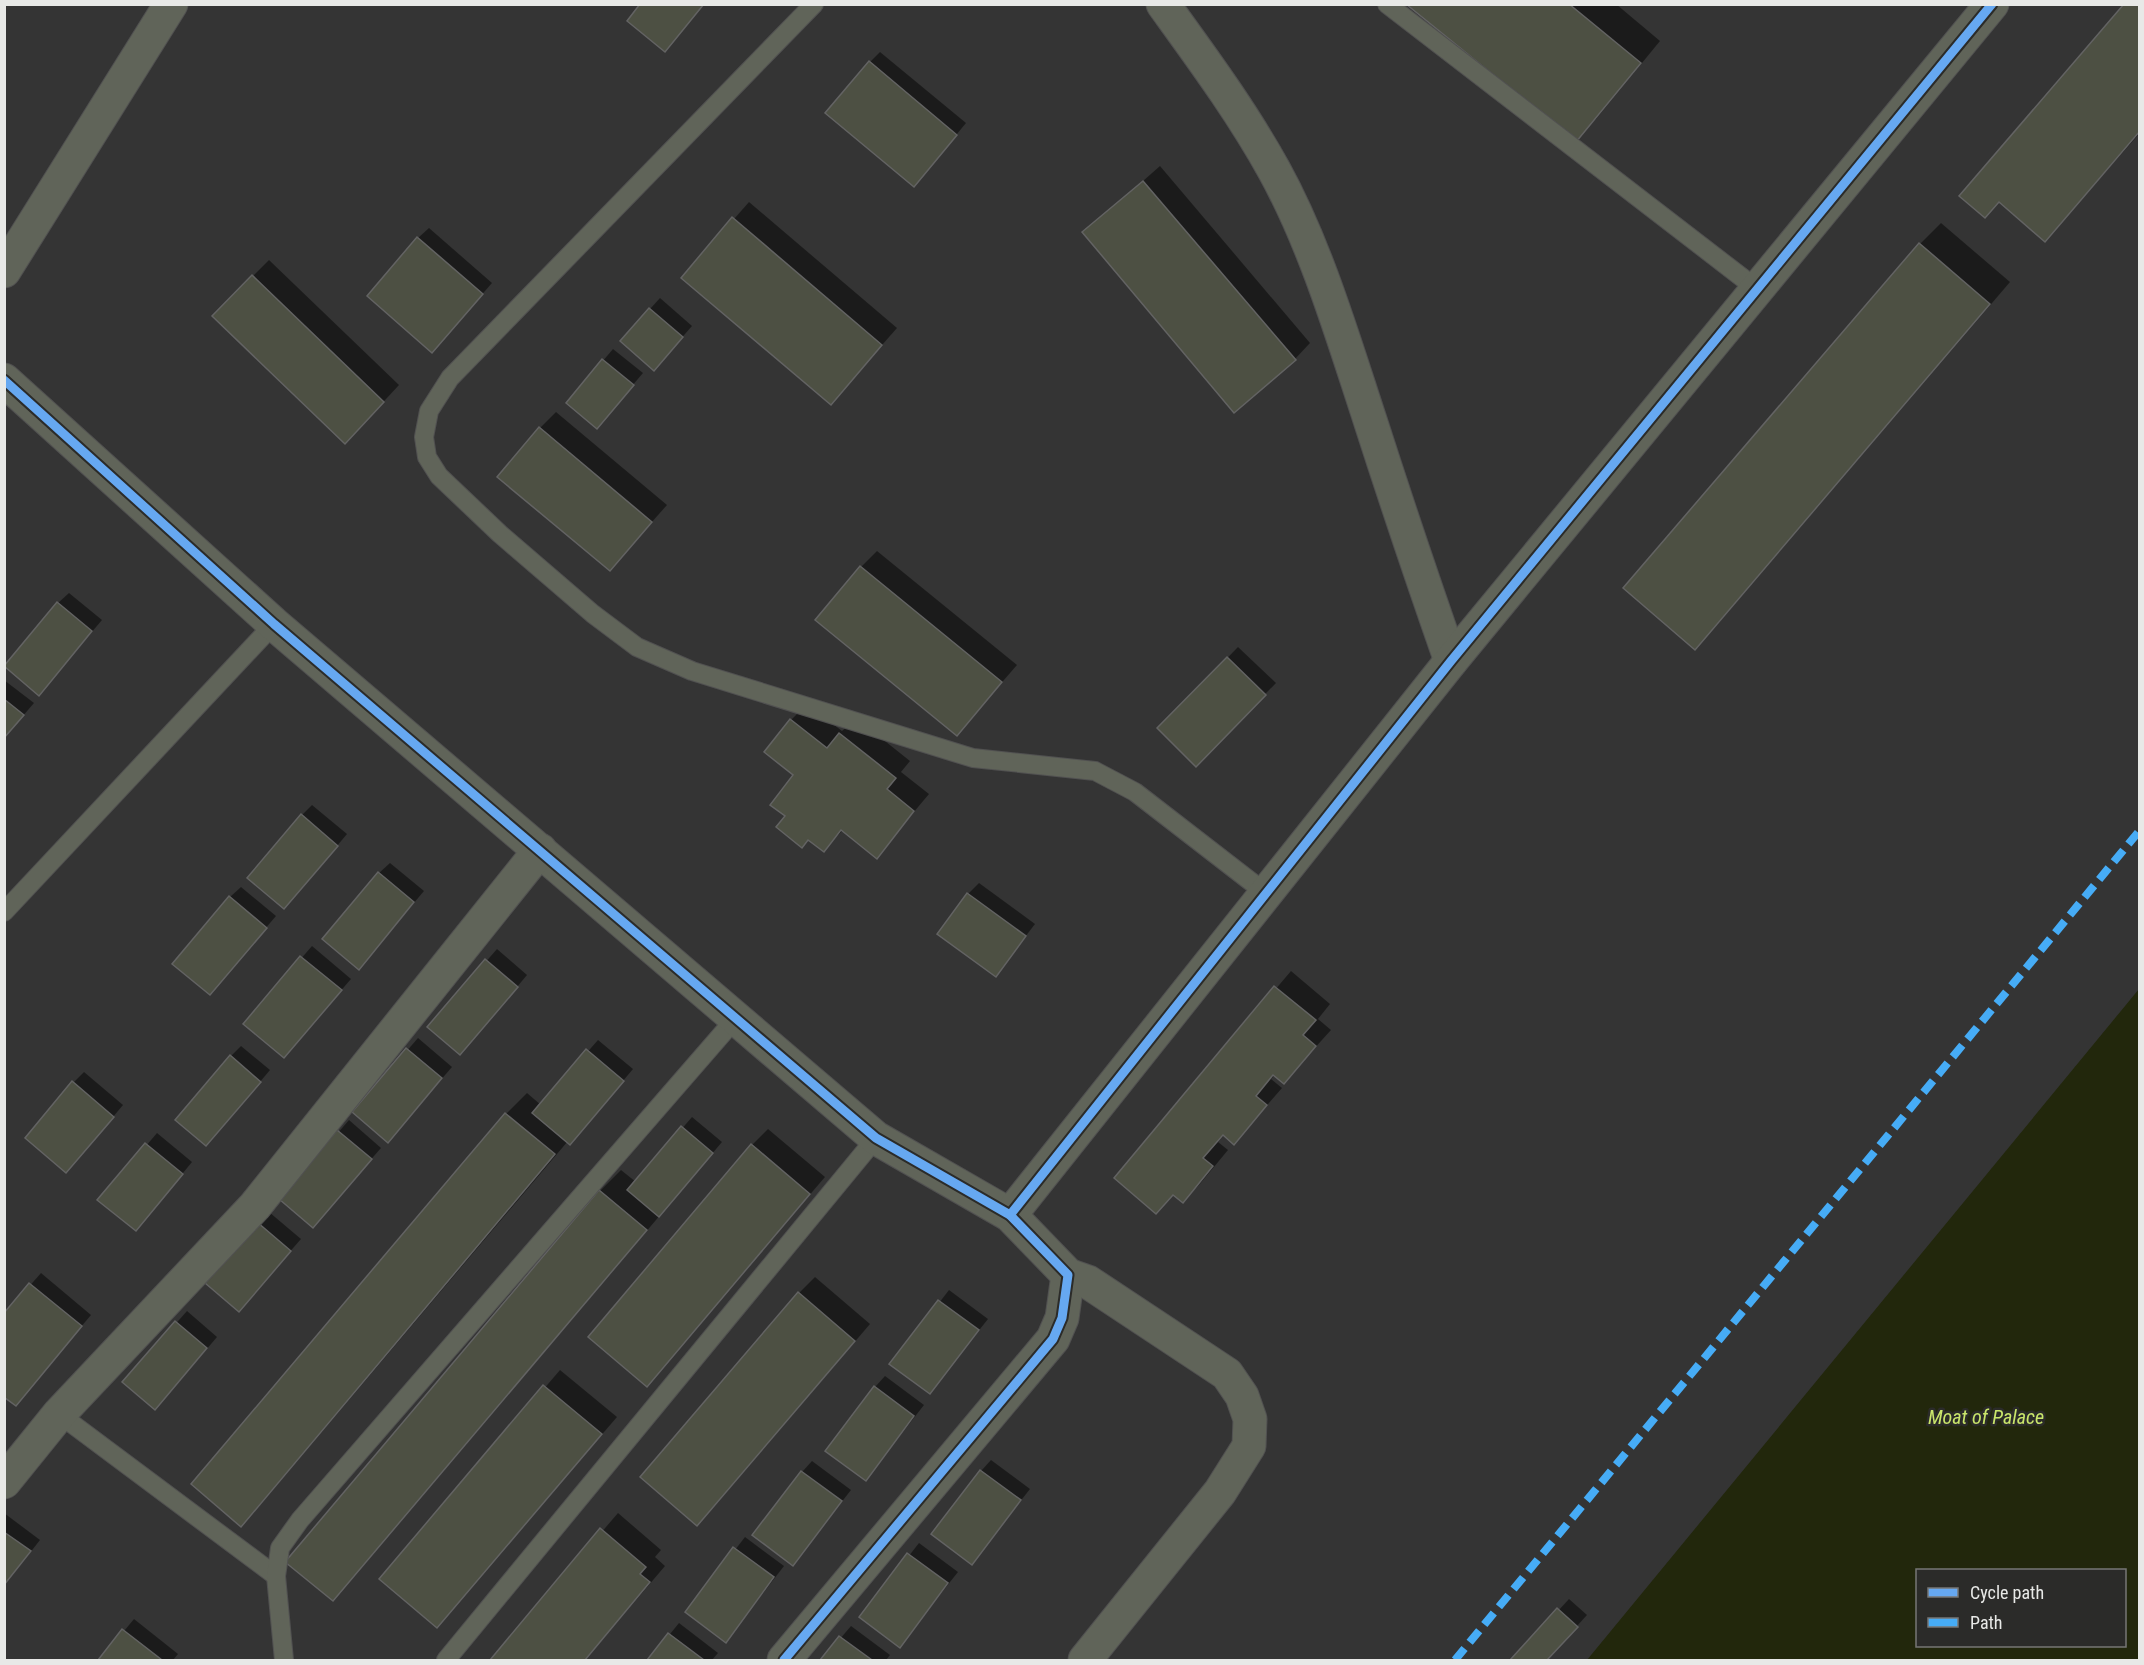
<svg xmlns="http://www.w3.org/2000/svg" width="2144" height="1665" viewBox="0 0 2144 1665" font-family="'Roboto Condensed',sans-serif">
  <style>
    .water { fill: #22270c; fill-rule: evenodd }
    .shadow { fill: #0007 }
    .building { fill: #4d5043; stroke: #636363; stroke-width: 1.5 }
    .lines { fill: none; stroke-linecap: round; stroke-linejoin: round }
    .lane-casing { stroke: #515151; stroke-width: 20 }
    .street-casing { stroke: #515151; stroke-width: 35 }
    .lane { stroke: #606459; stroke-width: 18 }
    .street { stroke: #606459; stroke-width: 33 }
    .quiet { stroke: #46acf6; stroke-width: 8; stroke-dasharray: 15 8; stroke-linecap: butt }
    .cycleway-casing { stroke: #2b2b29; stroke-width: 13 }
    .cycleway { stroke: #66a8f1; stroke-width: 9 }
    .labels { text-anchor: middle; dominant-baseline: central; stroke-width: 5; stroke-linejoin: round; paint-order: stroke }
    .water-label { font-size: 20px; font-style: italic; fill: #cae66b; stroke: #2b2b29 }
  </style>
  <rect width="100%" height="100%" fill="#343434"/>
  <!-- water -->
  <path class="water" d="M2139 989V1660H1587ZM1918 1570H2124V1646H1918Z"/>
  <!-- shadow -->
  <g class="shadow">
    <polygon points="642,4 704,4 665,50"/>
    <polygon points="1408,4 1616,4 1660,41 1596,119 1575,140"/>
    <polygon points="2140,4 2140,133 2045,240"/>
    <polygon points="880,52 966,123 924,174 870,62"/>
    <polygon points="1160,166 1310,343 1295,359 1084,233"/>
    <polygon points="749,202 897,328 831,403 683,277"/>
    <polygon points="1941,223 2010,282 1715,627 1694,647 1625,588 1920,244"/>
    <polygon points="429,228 492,283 442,340 418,238"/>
    <polygon points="269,260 399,385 361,426 253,276"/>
    <polygon points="660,298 692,326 664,358 650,309"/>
    <polygon points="613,349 643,373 597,427 568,402"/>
    <polygon points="556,412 667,505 610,569 540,428"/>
    <polygon points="877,551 1017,665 957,734 861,567"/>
    <polygon points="69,593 102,620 39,694 58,603"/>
    <polygon points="1238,647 1276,683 1196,765 1159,728"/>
    <polygon points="4,680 34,703 4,738"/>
    <polygon points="807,704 842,731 856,718 910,761 901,772 929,794 876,857 843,830 824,850 787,816 795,775 791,720"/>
    <polygon points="312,805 347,834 295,896 302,815"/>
    <polygon points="390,863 424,891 359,968 379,873"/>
    <polygon points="979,883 1035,924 996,975 968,894"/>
    <polygon points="241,887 276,916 210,993 230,897"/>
    <polygon points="312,946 351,979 284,1056 245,1023"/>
    <polygon points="497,949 527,975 471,1042 429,1027"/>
    <polygon points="1291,971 1330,1004 1318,1019 1331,1030 1284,1082 1275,1075 1271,1079 1282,1088 1234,1143 1224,1135 1218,1142 1228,1150 1199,1185 1183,1201 1174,1194 1156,1212 1116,1178"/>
    <polygon points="418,1038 452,1067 388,1141 354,1112"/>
    <polygon points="598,1040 633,1069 580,1132 568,1141 261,1504 240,1525 193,1484 506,1114 527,1093 541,1105"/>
    <polygon points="241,1046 270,1070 216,1134 231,1056"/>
    <polygon points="84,1072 123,1105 76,1161 74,1082"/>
    <polygon points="692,1117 722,1142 353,1578 332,1599 287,1562 600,1191 621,1170 636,1182"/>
    <polygon points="349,1120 381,1148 313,1226 281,1199"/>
    <polygon points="768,1129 825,1177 647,1385 752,1145"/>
    <polygon points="157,1133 192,1162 146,1218 100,1200"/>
    <polygon points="269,1212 301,1239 239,1310 208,1283"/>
    <polygon points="41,1273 91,1315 16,1404 4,1315"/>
    <polygon points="815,1277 870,1324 713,1508 799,1293"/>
    <polygon points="949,1290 988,1319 930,1392 892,1364"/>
    <polygon points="187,1311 217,1337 166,1397 124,1382"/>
    <polygon points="560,1370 617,1417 437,1626 381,1579"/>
    <polygon points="885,1376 924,1405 866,1479 875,1387"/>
    <polygon points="991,1460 1030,1489 972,1563 981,1471"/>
    <polygon points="812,1461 851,1490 793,1564 802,1472"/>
    <polygon points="4,1513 40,1540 4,1586"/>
    <polygon points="618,1513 661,1550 655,1557 665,1566 585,1660 492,1660"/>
    <polygon points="745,1537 784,1566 726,1641 687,1612"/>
    <polygon points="919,1543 958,1572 899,1646 861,1617"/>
    <polygon points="1569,1599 1587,1615 1546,1660 1513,1660"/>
    <polygon points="134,1619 178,1654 173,1660 100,1660"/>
    <polygon points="679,1623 718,1653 712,1660 649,1660"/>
    <polygon points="851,1626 890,1655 886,1660 822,1660"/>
  </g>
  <!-- building -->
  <g class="building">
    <polygon points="640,4 704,4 665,52 627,21"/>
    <polygon points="1406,4 1569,4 1641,63 1576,142"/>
    <polygon points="2124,4 2140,4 2140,131 2045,242 1999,202 1985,218 1959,196"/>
    <polygon points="869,61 957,135 914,187 825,113"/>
    <polygon points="1143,181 1296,360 1234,413 1082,232"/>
    <polygon points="732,217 882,345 831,405 681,278"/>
    <polygon points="417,237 483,294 432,353 367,296"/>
    <polygon points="1919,243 1990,304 1695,650 1623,588"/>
    <polygon points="252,275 384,402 345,444 212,316"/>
    <polygon points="649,308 683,337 654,371 620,341"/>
    <polygon points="602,359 634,385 597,429 566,403"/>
    <polygon points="539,427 652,522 610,571 497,477"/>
    <polygon points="860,566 1002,682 957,736 815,620"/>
    <polygon points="57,602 92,631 39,696 4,666"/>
    <polygon points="1227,657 1266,695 1196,767 1157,728"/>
    <polygon points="4,699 24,715 4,738"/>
    <polygon points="790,719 827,748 839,733 896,778 887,789 914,811 877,859 841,830 824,852 808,840 802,848 776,827 785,816 770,805 793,775 764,752"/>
    <polygon points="301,814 338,846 284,909 247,878"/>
    <polygon points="378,872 414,902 359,970 322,939"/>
    <polygon points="967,893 1026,936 996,977 937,934"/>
    <polygon points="229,896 267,928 210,995 172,964"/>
    <polygon points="300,956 342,990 284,1058 243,1024"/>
    <polygon points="485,959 518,987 460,1055 427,1027"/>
    <polygon points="1274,986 1316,1020 1303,1035 1316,1046 1284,1084 1273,1075 1256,1096 1267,1105 1234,1145 1223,1135 1203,1158 1213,1166 1183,1203 1173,1195 1156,1214 1114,1178"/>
    <polygon points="406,1048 442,1078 388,1143 352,1112"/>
    <polygon points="586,1049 624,1081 570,1145 532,1113"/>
    <polygon points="230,1055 261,1082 206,1146 175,1120"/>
    <polygon points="72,1081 114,1117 66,1173 25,1138"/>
    <polygon points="505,1113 555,1154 241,1527 191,1484"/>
    <polygon points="681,1126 713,1153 659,1217 627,1190"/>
    <polygon points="337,1130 372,1159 313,1228 279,1199"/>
    <polygon points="145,1143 183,1174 136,1231 97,1200"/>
    <polygon points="751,1144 810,1194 647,1387 588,1337"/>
    <polygon points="599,1190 647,1230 333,1601 285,1562"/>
    <polygon points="257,1222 291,1251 239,1312 205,1283"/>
    <polygon points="29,1283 82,1326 16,1406 4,1397 4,1313"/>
    <polygon points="798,1292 855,1341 697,1526 640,1477"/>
    <polygon points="938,1300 979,1330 930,1394 889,1364"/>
    <polygon points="175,1321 207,1348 155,1410 122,1382"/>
    <polygon points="543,1385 602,1434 437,1628 379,1579"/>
    <polygon points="874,1386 914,1416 866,1481 825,1451"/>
    <polygon points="980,1470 1021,1500 972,1565 931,1534"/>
    <polygon points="801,1471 842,1501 793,1566 752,1535"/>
    <polygon points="600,1528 646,1567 640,1574 650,1582 585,1660 490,1660"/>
    <polygon points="4,1532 31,1551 4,1585"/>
    <polygon points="733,1547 774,1577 726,1643 685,1612"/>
    <polygon points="907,1553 948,1583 900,1648 859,1617"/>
    <polygon points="1557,1608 1578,1627 1547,1660 1510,1660"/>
    <polygon points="122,1629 162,1660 98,1660"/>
    <polygon points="668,1633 704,1660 647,1660"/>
    <polygon points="839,1636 872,1660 820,1660"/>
  </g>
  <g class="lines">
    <!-- lane casing -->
    <g class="lane-casing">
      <g id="lane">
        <polyline points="814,4 450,378 429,411 424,437 427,457 439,476 500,534 593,614 637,647 692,671 973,758 1095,771 1135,792 1267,894"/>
        <polyline points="1387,4 1757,289"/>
        <polyline points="4,912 274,624"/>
        <polyline points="59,1414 276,1576"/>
        <polyline points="284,1660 276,1576 280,1548 300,1520 736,1018"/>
        <polyline points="446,1660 876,1138"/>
      </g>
    </g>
    <!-- street casing -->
    <g class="street-casing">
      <g id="street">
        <path d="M1163 4C1202 58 1242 112 1274 170 1316 246 1343 338 1370 420 1396 501 1423 581 1451 661"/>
        <polyline points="4,271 171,4"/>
        <polyline points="4,380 274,624 876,1138 1010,1215 1068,1275 1062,1318 1053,1339 784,1660"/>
        <polyline points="1010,1215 1451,661 1992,4"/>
        <polyline points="1068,1275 1088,1282 1227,1374 1242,1396 1250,1419 1249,1446 1220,1492 1085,1660"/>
        <polyline points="4,1482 59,1414 255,1206 540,850"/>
      </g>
    </g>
    <!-- lane -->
    <use href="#lane" class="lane"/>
    <!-- street -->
    <use href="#street" class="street"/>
    <!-- quiet -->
    <polyline class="quiet" points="1455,1660 2140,830"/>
    <!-- cycleway casing -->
    <g class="cycleway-casing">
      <g id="cycleway">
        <polyline points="4,380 274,624 876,1138 1010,1215 1068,1275 1062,1318 1053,1339 784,1660"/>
        <polyline points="1010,1215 1451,661 1992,4"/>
      </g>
    </g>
    <!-- cycleway -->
    <use href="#cycleway" class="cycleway"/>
  </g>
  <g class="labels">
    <!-- water labels -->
    <g class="water-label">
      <text x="1986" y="1417">Moat of Palace</text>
    </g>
  </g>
  <!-- border -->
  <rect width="2144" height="1665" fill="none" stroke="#e8e9e7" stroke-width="12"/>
  <!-- legend -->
  <rect x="1916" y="1569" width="210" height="78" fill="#2b2b29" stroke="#777775" stroke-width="1.5"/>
  <rect x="1928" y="1588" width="30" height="9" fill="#66a8f1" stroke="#777775" stroke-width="1.5"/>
  <text x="1970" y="1599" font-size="18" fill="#e8e9e7">Cycle path</text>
  <rect x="1928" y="1618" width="30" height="9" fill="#46acf6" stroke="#777775" stroke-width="1.5"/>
  <text x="1970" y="1629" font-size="18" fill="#e8e9e7">Path</text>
</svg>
